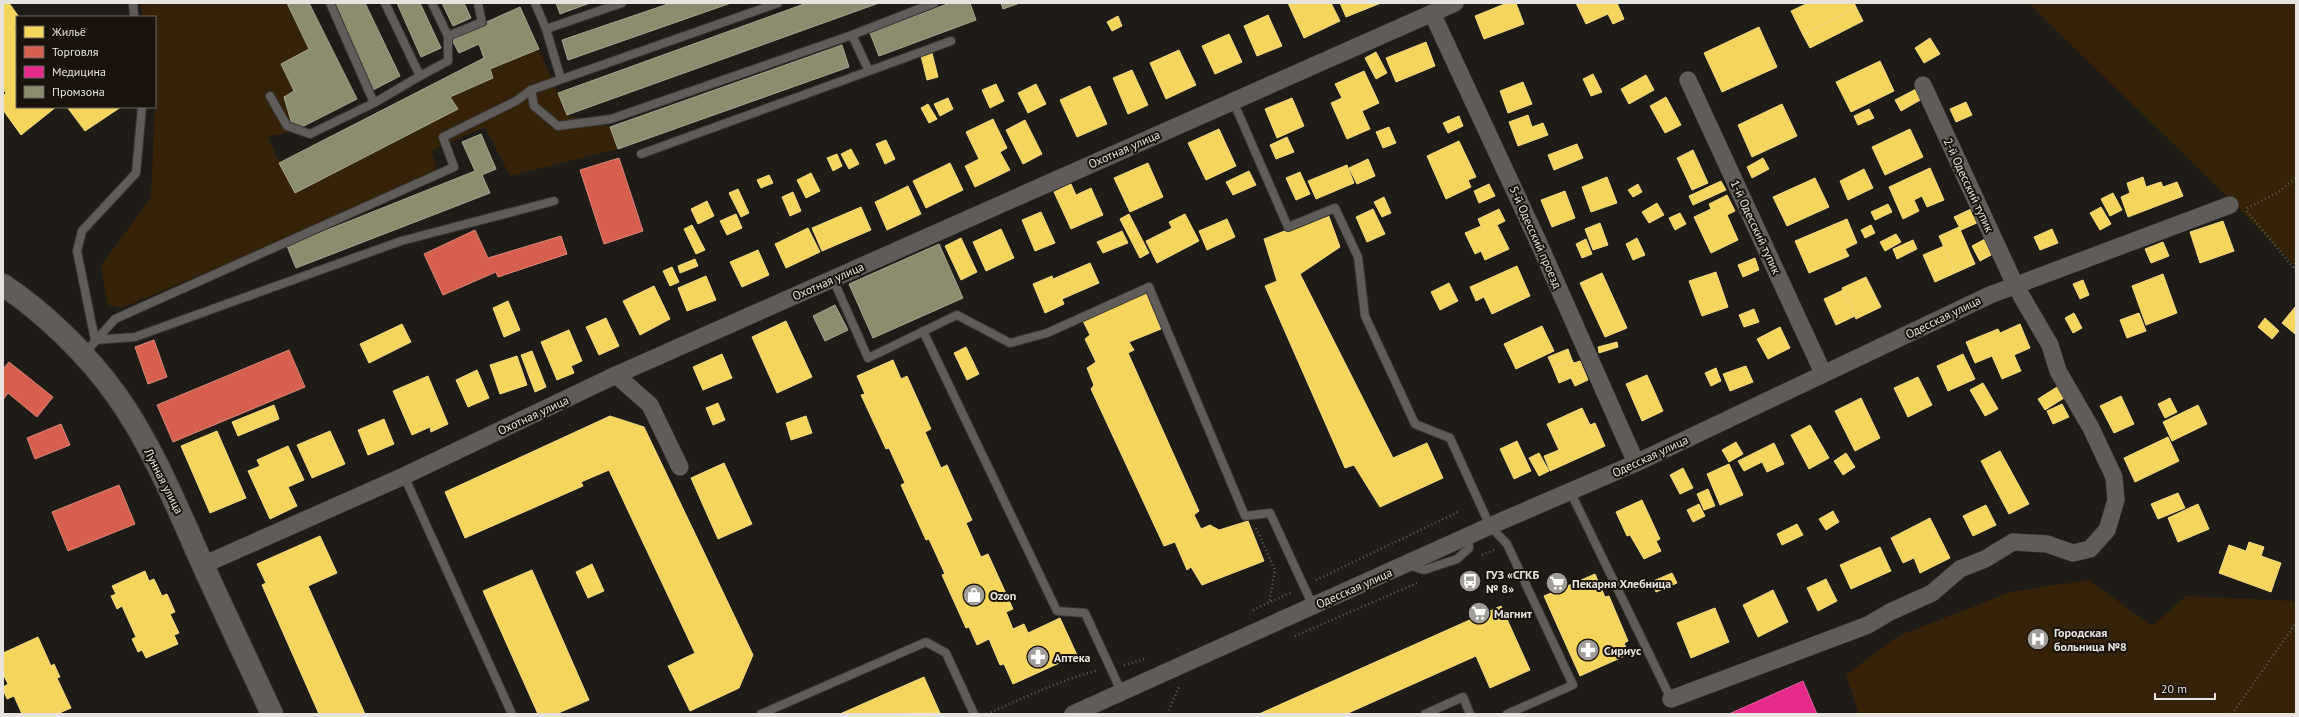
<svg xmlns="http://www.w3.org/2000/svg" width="2299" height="717" viewBox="0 0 2299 717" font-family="'PT Sans',sans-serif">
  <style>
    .green { fill: #362208 }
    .homes { fill: #f6d55c; stroke: #f2d983 }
    .shops { fill: #d6604d; stroke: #db8778 }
    .health { fill: #e7298a; stroke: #e761a3 }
    .industry { fill: #8c8c6e; stroke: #a7a690 }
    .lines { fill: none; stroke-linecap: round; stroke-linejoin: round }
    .lane-casing { stroke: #393633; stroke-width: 10 }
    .street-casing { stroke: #393633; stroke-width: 18 }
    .secondary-casing { stroke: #393633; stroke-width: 24 }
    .path { stroke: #5e5c59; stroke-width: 2.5; stroke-dasharray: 1 3; stroke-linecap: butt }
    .lane { stroke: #5f5c59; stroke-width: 8 }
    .street { stroke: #5f5c59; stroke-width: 17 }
    .secondary { stroke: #5f5c59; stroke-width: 22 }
    .labels { text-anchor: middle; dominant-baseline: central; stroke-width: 4; stroke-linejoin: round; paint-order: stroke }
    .street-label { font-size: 12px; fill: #e7e3de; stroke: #19130c }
    .poi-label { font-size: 12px; font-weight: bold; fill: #e7e3de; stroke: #19130c; text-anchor: start }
  </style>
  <rect width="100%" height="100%" fill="#1f1c18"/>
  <!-- green -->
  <g class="green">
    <polygon points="141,3 287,3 309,49 281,64 294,91 284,97 294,131 267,137 295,192 457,109 450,97 493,78 490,69 539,49 567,115 610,127 618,149 510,176 485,127 431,151 437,169 281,241 122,308 108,305 101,266 151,197 155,107 155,17 143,17"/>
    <polygon points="2028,3 2296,3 2296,267 2228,197"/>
    <polygon points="2089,580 2152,626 2186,596 2296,601 2296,714 1859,714 1846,675 1898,636 2011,592"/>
  </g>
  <!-- homes -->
  <g class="homes">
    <polygon points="3,3 9,3 19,17 17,17 15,28 17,31 17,107 56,107 21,135 3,110 3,96 6,93 3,89"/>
    <polygon points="1288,3 1331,3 1340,21 1304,38"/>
    <polygon points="1340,3 1381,3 1346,17"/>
    <polygon points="1507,3 1516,3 1524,24 1484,39 1475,16"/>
    <polygon points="1576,3 1617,3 1624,19 1613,24 1608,14 1586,24"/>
    <polygon points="1808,3 1854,3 1856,7 1803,35 1791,11"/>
    <polygon points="1856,7 1863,21 1810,48 1803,35"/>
    <polygon points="1268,15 1282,46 1257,56 1244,26"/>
    <polygon points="1118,16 1122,26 1112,31 1107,22"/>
    <polygon points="1759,27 1777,67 1722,92 1704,53"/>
    <polygon points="1229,34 1242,62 1215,74 1202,46"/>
    <polygon points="1930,38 1940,54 1924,63 1915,48"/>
    <polygon points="1426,42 1435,66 1396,82 1386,58"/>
    <polygon points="1179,50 1196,85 1166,99 1150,63"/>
    <polygon points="1376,52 1387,73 1376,79 1365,58"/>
    <polygon points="932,53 938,77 927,80 921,56"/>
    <polygon points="1880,61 1894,91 1851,112 1836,82"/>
    <polygon points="1132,70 1148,105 1128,114 1113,78"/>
    <polygon points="1364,71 1379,103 1362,111 1370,129 1347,139 1331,103 1342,98 1335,84"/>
    <polygon points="1593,74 1602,92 1591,96 1583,79"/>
    <polygon points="1646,75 1654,90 1629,104 1621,89"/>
    <polygon points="1523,82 1532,104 1508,113 1500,91"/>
    <polygon points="996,84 1004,101 990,108 982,90"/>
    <polygon points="1036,84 1046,104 1028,113 1018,93"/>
    <polygon points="1090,86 1107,124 1077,137 1060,100"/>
    <polygon points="1916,89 1922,99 1901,111 1895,100"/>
    <polygon points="1666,97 1681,125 1665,133 1650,106"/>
    <polygon points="948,98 953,109 940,116 934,104"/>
    <polygon points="1292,98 1304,126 1277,138 1265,109"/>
    <polygon points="1966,102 1972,115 1956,122 1950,109"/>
    <polygon points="928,104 937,119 929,123 921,108"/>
    <polygon points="1782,104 1797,136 1752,157 1738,125"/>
    <polygon points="67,107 121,107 85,131"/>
    <polygon points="1869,109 1874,118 1858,125 1854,116"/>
    <polygon points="1528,115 1532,127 1543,123 1548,135 1518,146 1509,122"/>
    <polygon points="1459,116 1463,126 1448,133 1443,123"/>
    <polygon points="993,119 1007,148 1000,152 1010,170 975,187 965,166 979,159 966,132"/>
    <polygon points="1025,120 1042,154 1023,164 1006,130"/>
    <polygon points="1389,127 1396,143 1383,148 1376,132"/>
    <polygon points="1219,129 1236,166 1206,180 1188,143"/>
    <polygon points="1910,129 1923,157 1885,175 1872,147"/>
    <polygon points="1287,137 1294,152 1276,159 1270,145"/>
    <polygon points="886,140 895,159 885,164 876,144"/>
    <polygon points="1459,141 1476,177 1468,180 1471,187 1446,199 1427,156"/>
    <polygon points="1577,144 1583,158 1554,170 1548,155"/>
    <polygon points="851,149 859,164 849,169 841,154"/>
    <polygon points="1693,150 1708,183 1692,190 1677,158"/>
    <polygon points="837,154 842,166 833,171 827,158"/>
    <polygon points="1763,158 1769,169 1752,178 1747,167"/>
    <polygon points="1368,159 1375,176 1357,184 1349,168"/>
    <polygon points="950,163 963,190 926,208 913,181"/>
    <polygon points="1148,163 1163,197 1130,212 1114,178"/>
    <polygon points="1347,165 1354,183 1316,199 1308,181"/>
    <polygon points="1930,168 1944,200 1927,207 1922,196 1914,200 1919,211 1903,219 1889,187"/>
    <polygon points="1864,169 1873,188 1848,200 1840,181"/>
    <polygon points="1249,171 1256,185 1233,195 1226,182"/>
    <polygon points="1300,172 1310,194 1296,200 1286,178"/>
    <polygon points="811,173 820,191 806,198 797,180"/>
    <polygon points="769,175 773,183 761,188 757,180"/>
    <polygon points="1607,177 1617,203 1591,212 1582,187"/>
    <polygon points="2143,177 2146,187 2161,182 2163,187 2177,182 2183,196 2128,217 2121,197 2130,193 2127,183"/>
    <polygon points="1815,178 1829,207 1787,226 1773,197"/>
    <polygon points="1721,181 1726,190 1693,205 1689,196"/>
    <polygon points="1071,184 1076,195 1091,188 1103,215 1071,229 1054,192"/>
    <polygon points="1489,184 1495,196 1479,203 1474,191"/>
    <polygon points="1638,184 1642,192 1633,197 1628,190"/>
    <polygon points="908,186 921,214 887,230 875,202"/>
    <polygon points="738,189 749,213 741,217 729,193"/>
    <polygon points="1565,191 1575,218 1552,227 1541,200"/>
    <polygon points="793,192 801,211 790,216 782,197"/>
    <polygon points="2113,193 2122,210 2110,216 2101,199"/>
    <polygon points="1727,195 1735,211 1727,215 1738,240 1711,253 1694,217 1711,209 1709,204"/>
    <polygon points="1384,197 1391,213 1382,217 1374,202"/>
    <polygon points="707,201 714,216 698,224 691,209"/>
    <polygon points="1657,203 1664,215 1649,223 1642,212"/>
    <polygon points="1888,204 1892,212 1875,220 1871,212"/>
    <polygon points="861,207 871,230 822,251 812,228"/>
    <polygon points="2101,207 2111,224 2100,230 2090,213"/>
    <polygon points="1973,208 1979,222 1961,230 1954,217"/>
    <polygon points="1373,209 1385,234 1367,242 1356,217"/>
    <polygon points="1499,209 1505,221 1497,225 1509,249 1485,260 1481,251 1475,254 1465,233 1481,226 1478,219"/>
    <polygon points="1041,212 1055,243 1035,251 1022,220"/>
    <polygon points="1680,213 1686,224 1675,230 1669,218"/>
    <polygon points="736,214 742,228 727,235 720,221"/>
    <polygon points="1129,214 1149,253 1140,258 1120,219"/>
    <polygon points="1185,214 1199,241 1157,263 1146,241 1172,228 1169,222"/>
    <polygon points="1328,214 1340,247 1300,274 1393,458 1427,443 1443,478 1380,507 1354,465 1345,468 1265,286 1277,281 1264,239"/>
    <polygon points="1227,219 1235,237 1207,250 1199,231"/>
    <polygon points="1847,219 1857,243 1845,249 1849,256 1809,273 1795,241"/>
    <polygon points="2223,221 2234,251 2200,263 2190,232"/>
    <polygon points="1600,223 1608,245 1593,250 1585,229"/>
    <polygon points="692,225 705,250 696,254 684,229"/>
    <polygon points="1871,225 1875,233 1865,238 1861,230"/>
    <polygon points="1959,227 1975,264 1955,273 1939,236"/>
    <polygon points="808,228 820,252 786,268 775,244"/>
    <polygon points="1001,229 1014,258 986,271 973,242"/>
    <polygon points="2052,229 2058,243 2040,250 2034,237"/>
    <polygon points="1122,231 1128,243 1103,253 1097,242"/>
    <polygon points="1896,234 1901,242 1885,251 1880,242"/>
    <polygon points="961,238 977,272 961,280 945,246"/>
    <polygon points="1637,238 1645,255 1633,260 1626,244"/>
    <polygon points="1586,239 1592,254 1582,258 1576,244"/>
    <polygon points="1985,239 1993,254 1980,261 1972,246"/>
    <polygon points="1913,240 1917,249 1897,259 1893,249"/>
    <polygon points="2163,242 2169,256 2151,263 2145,249"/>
    <polygon points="1944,246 1955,273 1935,282 1923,255"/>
    <polygon points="758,250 769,275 742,287 730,262"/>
    <polygon points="1755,258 1759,270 1743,277 1738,265"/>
    <polygon points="695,259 698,266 680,273 678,266"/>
    <polygon points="1090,263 1099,283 1062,299 1064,304 1045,313 1033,284 1052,276 1053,279"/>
    <polygon points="1517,266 1530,296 1492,314 1484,297 1476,301 1470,287"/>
    <polygon points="672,267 679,282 670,286 663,271"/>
    <polygon points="1716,272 1728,307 1702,316 1689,281"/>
    <polygon points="1602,273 1627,328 1605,337 1580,283"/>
    <polygon points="2163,274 2177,313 2146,325 2132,286"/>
    <polygon points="706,276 716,300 687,311 678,288"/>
    <polygon points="1866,277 1881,307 1856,319 1842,288"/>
    <polygon points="2083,280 2089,295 2080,299 2073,284"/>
    <polygon points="1449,283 1458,301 1440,310 1431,292"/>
    <polygon points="654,286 670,319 640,335 623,301"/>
    <polygon points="1843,290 1855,316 1836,325 1824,299"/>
    <polygon points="1146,292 1161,329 1129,342 1134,350 1128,353 1199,511 1194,515 1201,529 1210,525 1219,530 1248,521 1264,561 1202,585 1191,567 1187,570 1175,542 1164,546 1091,389 1094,385 1087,368 1096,362 1085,339 1090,335 1082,319"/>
    <polygon points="508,301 520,330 504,337 493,308"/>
    <polygon points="2295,307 2296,332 2295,334 2282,323"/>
    <polygon points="1754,309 1759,322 1744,327 1739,315"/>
    <polygon points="2074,313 2082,328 2073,333 2065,318"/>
    <polygon points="2139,313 2146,331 2127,338 2120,320"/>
    <polygon points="606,318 619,346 599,355 586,327"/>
    <polygon points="2265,318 2279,331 2272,339 2258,327"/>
    <polygon points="786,321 812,377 777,393 752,337"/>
    <polygon points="402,324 411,342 369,363 360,344"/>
    <polygon points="2020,324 2030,348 2014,355 2021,371 2002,379 1992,356 1975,363 1966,342 1998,329 2000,333"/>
    <polygon points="1542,326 1554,351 1516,369 1504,344"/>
    <polygon points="1780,327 1790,348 1768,359 1757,339"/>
    <polygon points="569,330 582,361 571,366 574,373 557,380 541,342"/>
    <polygon points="1617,342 1618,347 1599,353 1598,347"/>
    <polygon points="966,347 979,374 967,380 954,353"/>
    <polygon points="1568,349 1572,360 1553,368 1548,357"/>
    <polygon points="532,351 546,387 535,392 521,355"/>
    <polygon points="722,354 732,378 703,390 693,367"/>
    <polygon points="1963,354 1975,379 1948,391 1937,366"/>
    <polygon points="517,356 527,385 500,394 490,365"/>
    <polygon points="893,360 901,379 907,376 931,429 925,432 941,468 947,465 972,520 966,523 981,557 988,554 1013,609 1006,612 1013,629 1024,624 1028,633 1060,618 1077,655 1013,684 1004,664 1000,665 989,639 977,645 969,627 966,628 942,575 945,574 929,539 926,540 901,485 905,483 889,448 886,449 861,395 865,394 857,376"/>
    <polygon points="1572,360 1574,363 1580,361 1588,380 1575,386 1571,378 1559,383 1553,368"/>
    <polygon points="1746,366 1753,382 1730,391 1723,374"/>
    <polygon points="1716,368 1721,381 1711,386 1705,373"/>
    <polygon points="477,370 489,398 468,407 456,380"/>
    <polygon points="1647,375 1663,411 1642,421 1626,384"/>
    <polygon points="428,376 448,424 431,432 430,427 412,435 393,391"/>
    <polygon points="1918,377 1932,405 1908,417 1894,388"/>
    <polygon points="1983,383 1998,409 1985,416 1970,390"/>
    <polygon points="2057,387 2064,398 2045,410 2038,399"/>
    <polygon points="2121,396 2134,424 2114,433 2100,406"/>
    <polygon points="1861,398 1880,438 1855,451 1835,411"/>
    <polygon points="2170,398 2177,412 2165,418 2158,404"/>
    <polygon points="718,403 725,420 713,425 706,408"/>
    <polygon points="2062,404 2069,417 2053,424 2047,411"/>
    <polygon points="274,405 279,419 238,436 232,422"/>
    <polygon points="2198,405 2207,424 2172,441 2163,422"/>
    <polygon points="1582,408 1590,425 1595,423 1605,446 1550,471 1544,456 1559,450 1547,424"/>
    <polygon points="610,416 644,427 753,655 739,688 690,711 668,666 695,653 609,470 581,482 583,486 465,538 445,492"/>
    <polygon points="806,416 812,433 791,440 786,423"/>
    <polygon points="384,419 394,444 368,455 358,430"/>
    <polygon points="1810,425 1829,458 1809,469 1791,435"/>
    <polygon points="217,431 246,498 210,513 181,446"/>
    <polygon points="330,431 345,464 312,478 297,445"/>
    <polygon points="2168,437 2179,461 2135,482 2124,458"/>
    <polygon points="1517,441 1531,471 1514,479 1500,449"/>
    <polygon points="1736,442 1743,454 1729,462 1722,450"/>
    <polygon points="1774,443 1784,464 1767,472 1762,462 1744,471 1738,461"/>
    <polygon points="288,446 304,480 288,487 297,506 270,519 248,471 260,466 257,460"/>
    <polygon points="2000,451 2029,504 2009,514 1981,461"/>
    <polygon points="1539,453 1549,471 1539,476 1529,458"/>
    <polygon points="1846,453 1855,467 1843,475 1834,461"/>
    <polygon points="724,463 752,524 718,539 691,478"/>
    <polygon points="1729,464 1743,495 1720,505 1707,474"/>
    <polygon points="1683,468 1693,488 1680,494 1670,475"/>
    <polygon points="1708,489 1715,506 1704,510 1697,494"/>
    <polygon points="2178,493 2185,508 2158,519 2151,504"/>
    <polygon points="1642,500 1660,539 1656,541 1661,551 1644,559 1630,535 1627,536 1616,512"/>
    <polygon points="1699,504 1705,516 1693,522 1687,510"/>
    <polygon points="2198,504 2209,529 2178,542 2168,518"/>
    <polygon points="1986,505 1996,525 1973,536 1963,516"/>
    <polygon points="1833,511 1839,522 1826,530 1819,519"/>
    <polygon points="1930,518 1950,558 1920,573 1914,558 1903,563 1891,538"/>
    <polygon points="1797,524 1803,535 1782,545 1777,534"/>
    <polygon points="320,536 337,573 308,586 365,714 319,714 262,585 266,583 257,564"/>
    <polygon points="2249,542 2264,547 2261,556 2281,563 2271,592 2219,573 2229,545 2246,551"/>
    <polygon points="1880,547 1891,571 1851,589 1840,565"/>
    <polygon points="592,564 604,591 588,598 576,572"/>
    <polygon points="532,570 589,700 556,714 538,714 483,591"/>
    <polygon points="145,571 149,581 154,579 162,596 167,594 175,612 170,614 179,633 174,635 178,644 146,658 142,650 138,652 132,639 136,637 122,606 117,609 111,596 116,594 112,586"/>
    <polygon points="1672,573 1677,583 1656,592 1651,582"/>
    <polygon points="1595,574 1605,597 1609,596 1628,641 1624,643 1629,654 1580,676 1544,596"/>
    <polygon points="1826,579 1837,601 1818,611 1807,588"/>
    <polygon points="1773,590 1788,622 1758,637 1743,605"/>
    <polygon points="1501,606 1530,670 1490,688 1476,656 1346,714 1259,714"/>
    <polygon points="1715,608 1729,642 1691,658 1677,623"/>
    <polygon points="38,637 51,666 54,664 60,677 57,678 71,708 57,714 22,714 14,696 7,699 3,689 3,687 8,684 3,674 3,653"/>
    <polygon points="924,677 940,713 840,714 885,694"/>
  </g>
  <!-- shops -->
  <g class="shops">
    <polygon points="619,158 643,231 604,244 580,170"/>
    <polygon points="475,230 488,258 561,236 567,254 498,277 496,272 443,295 424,254"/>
    <polygon points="154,340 167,377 148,384 135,347"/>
    <polygon points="289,350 305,387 173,442 157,405"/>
    <polygon points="9,362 53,397 37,417 8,393 3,400 3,369"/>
    <polygon points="61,424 70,445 35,459 27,438"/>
    <polygon points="119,485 135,524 68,551 52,512"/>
  </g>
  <!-- health -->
  <polygon class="health" points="1803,681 1817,714 1729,714"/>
  <!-- industry -->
  <g class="industry">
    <polygon points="287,3 309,3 357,99 294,131 284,97 294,91 281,64 309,49"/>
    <polygon points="331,3 365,3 400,76 373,90"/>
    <polygon points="397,3 420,3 441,48 421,57"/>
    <polygon points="442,3 464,3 471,18 453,26"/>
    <polygon points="556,3 590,3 560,14"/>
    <polygon points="671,3 731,3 568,60 562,40"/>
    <polygon points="807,3 879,3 567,115 558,93"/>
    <polygon points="950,3 970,3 976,20 879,56 870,33"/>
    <polygon points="1001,3 1020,3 1003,9"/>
    <polygon points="520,7 539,49 490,69 493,78 450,97 458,109 295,193 279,163 484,58 479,44 459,53 451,38"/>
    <polygon points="842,45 849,67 618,149 610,127"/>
    <polygon points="481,134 496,169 482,175 490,193 296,268 287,246 475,171 462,142"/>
    <polygon points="939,244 963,298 873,338 849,284"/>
    <polygon points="835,305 848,330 825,341 813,316"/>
  </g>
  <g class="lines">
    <!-- lane casing -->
    <g class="lane-casing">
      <g id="lane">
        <polyline points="133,3 134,17"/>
        <polyline points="330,3 374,103"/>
        <polyline points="535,3 546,29 561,79"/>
        <polyline points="546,29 622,3"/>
        <polyline points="852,35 869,71 951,41"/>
        <polyline points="448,36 482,22 478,4"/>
        <polyline points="420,76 448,61 448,36 432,3"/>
        <polyline points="531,90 534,106 558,126 611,119 852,35 934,3"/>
        <polyline points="270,96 287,126 310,134 374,103 420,76 385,3"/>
        <polyline points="1233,101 1288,227 1335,208 1358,257 1365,316 1415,424 1450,438 1490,526 1507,544 1573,685 1507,714"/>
        <polyline points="142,107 136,173 82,231 77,251 95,340 135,337 401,241 554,201"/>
        <polyline points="641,154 869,71"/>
        <polyline points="833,279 868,358 957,315 1010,343 1047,333 1149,287 1245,516 1270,513 1313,606"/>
        <polyline points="923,331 1057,611 1085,613 1121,691"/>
        <polyline points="83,355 115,319 454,167 443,137 516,101 531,90 778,3"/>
        <polyline points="404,476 512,714"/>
        <polyline points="1570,491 1671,699"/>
        <polyline points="1409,565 1424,570 1457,559 1469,548 1468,536"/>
        <polyline points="761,714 926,642 946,653 974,714"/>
        <polyline points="1425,714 1463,697 1470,714"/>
      </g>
    </g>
    <!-- street casing -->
    <g class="street-casing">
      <g id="street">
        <polyline points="1432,13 1536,237 1636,463"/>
        <polyline points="1688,80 1823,373"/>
        <polyline points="616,375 650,405 680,467"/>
        <polyline points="203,565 404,476 616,375 1455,3"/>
        <polyline points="1671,699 1868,625 1890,612 1932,593 1960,569 1985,559 2013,542 2047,544 2073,553 2090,549 2107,530 2116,500 2114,477 2091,428 2058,371 2050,345 2015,285 1923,85"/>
        <polyline points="1073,714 1490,526 1636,463 1990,295 2230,205"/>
      </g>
    </g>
    <!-- secondary casing -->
    <g class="secondary-casing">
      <path id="secondary" d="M3 285C45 313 88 355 117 396 153 447 177 507 202 563 225 614 249 664 272 714"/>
    </g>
    <!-- path -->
    <g class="path">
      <polyline points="2247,208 2277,193 2296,178"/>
      <polyline points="2247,211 2296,271"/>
      <polyline points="2295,268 2296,249"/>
      <polyline points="1256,528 1275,570 1269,603"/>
      <polyline points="1482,555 1494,550"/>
      <polyline points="1316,580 1458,512"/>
      <polyline points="1253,610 1292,592"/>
      <polyline points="1295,636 1417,583"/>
      <polyline points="1124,665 1145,659"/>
      <path d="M987 714C1023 698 1058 681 1096 671"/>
      <polyline points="1167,714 1179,687"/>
      <polyline points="2232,714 2296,623"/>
    </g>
    <!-- lane -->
    <use href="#lane" class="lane"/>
    <!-- street -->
    <use href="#street" class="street"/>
    <!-- secondary -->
    <use href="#secondary" class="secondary"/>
  </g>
  <!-- icons -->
  <defs>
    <g id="bus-disc" transform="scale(1.15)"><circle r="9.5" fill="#a19d99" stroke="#19130c"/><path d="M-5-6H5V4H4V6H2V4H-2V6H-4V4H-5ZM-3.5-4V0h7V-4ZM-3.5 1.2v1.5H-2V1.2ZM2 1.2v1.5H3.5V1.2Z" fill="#fff"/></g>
    <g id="supermarket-disc" transform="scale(1.15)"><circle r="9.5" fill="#a19d99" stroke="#19130c"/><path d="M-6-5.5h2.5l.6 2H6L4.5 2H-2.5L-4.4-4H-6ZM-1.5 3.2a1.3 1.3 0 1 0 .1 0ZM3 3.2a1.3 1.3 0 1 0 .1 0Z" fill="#fff"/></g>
    <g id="shop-disc" transform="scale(1.15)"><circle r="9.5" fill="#a19d99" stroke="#19130c"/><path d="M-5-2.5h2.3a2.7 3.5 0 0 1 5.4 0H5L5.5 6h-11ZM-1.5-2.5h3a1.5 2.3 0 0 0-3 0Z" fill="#fff"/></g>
    <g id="hospital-disc" transform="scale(1.15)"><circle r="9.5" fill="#a19d99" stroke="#19130c"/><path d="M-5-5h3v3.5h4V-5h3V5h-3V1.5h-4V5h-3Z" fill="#fff"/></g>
    <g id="pharmacy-disc" transform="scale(1.15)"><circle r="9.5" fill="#a19d99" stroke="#19130c"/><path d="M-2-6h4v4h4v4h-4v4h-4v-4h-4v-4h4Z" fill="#fff"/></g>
  </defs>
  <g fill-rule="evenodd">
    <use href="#bus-disc" x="1470" y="581"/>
    <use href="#supermarket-disc" x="1557" y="583"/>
    <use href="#shop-disc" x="974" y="595"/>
    <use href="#supermarket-disc" x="1479" y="613"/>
    <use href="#hospital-disc" x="2038" y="639"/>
    <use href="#pharmacy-disc" x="1588" y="650"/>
    <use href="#pharmacy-disc" x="1038" y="657"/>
  </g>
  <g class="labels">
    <!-- street labels -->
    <g class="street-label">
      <text transform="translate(1124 149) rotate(-24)">Охотная улица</text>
      <text transform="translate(1969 185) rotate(65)">2-й Одесский тупик</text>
      <text transform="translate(1756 227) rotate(65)">1-й Одесский тупик</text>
      <text transform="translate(1536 237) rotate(66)">5-й Одесский проезд</text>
      <text transform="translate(828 281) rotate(-24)">Охотная улица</text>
      <text transform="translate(1943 317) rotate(-26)">Одесская улица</text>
      <text transform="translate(533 415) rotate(-25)">Охотная улица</text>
      <text transform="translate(1650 456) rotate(-25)">Одесская улица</text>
      <text transform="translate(164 481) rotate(63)">Лунная улица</text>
      <text transform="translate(1354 588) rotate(-24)">Одесская улица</text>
    </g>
    <!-- poi labels -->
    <g class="poi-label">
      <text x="1486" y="574">ГУЗ «СГКБ<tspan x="1486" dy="14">№ 8»</tspan></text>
      <text x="1572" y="583">Пекарня Хлебница</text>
      <text x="990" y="595">Ozon</text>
      <text x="1494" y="613">Магнит</text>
      <text x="2054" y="632">Городская<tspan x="2054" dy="14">больница №8</tspan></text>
      <text x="1604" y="650">Сириус</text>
      <text x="1054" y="657">Аптека</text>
    </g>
  </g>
  <!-- border -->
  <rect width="2299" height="717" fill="none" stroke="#e7e3de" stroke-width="8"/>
  <!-- legend -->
  <rect x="16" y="16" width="140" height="92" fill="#19130c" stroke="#6b6660"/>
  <rect x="24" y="26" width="20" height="12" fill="#f6d55c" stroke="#6b6660"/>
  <text x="52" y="36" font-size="12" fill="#e7e3de">Жильё</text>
  <rect x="24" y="46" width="20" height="12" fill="#d6604d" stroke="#6b6660"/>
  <text x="52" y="56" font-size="12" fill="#e7e3de">Торговля</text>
  <rect x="24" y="66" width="20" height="12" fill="#e7298a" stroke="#6b6660"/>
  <text x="52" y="76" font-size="12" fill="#e7e3de">Медицина</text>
  <rect x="24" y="86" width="20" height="12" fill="#8c8c6e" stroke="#6b6660"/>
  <text x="52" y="96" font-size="12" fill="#e7e3de">Промзона</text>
  <!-- scale -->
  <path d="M2155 693v6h60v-6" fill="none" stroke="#e7e3de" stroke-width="2"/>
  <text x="2161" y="693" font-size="12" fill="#e7e3de" stroke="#19130c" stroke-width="3" paint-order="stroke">20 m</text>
</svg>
